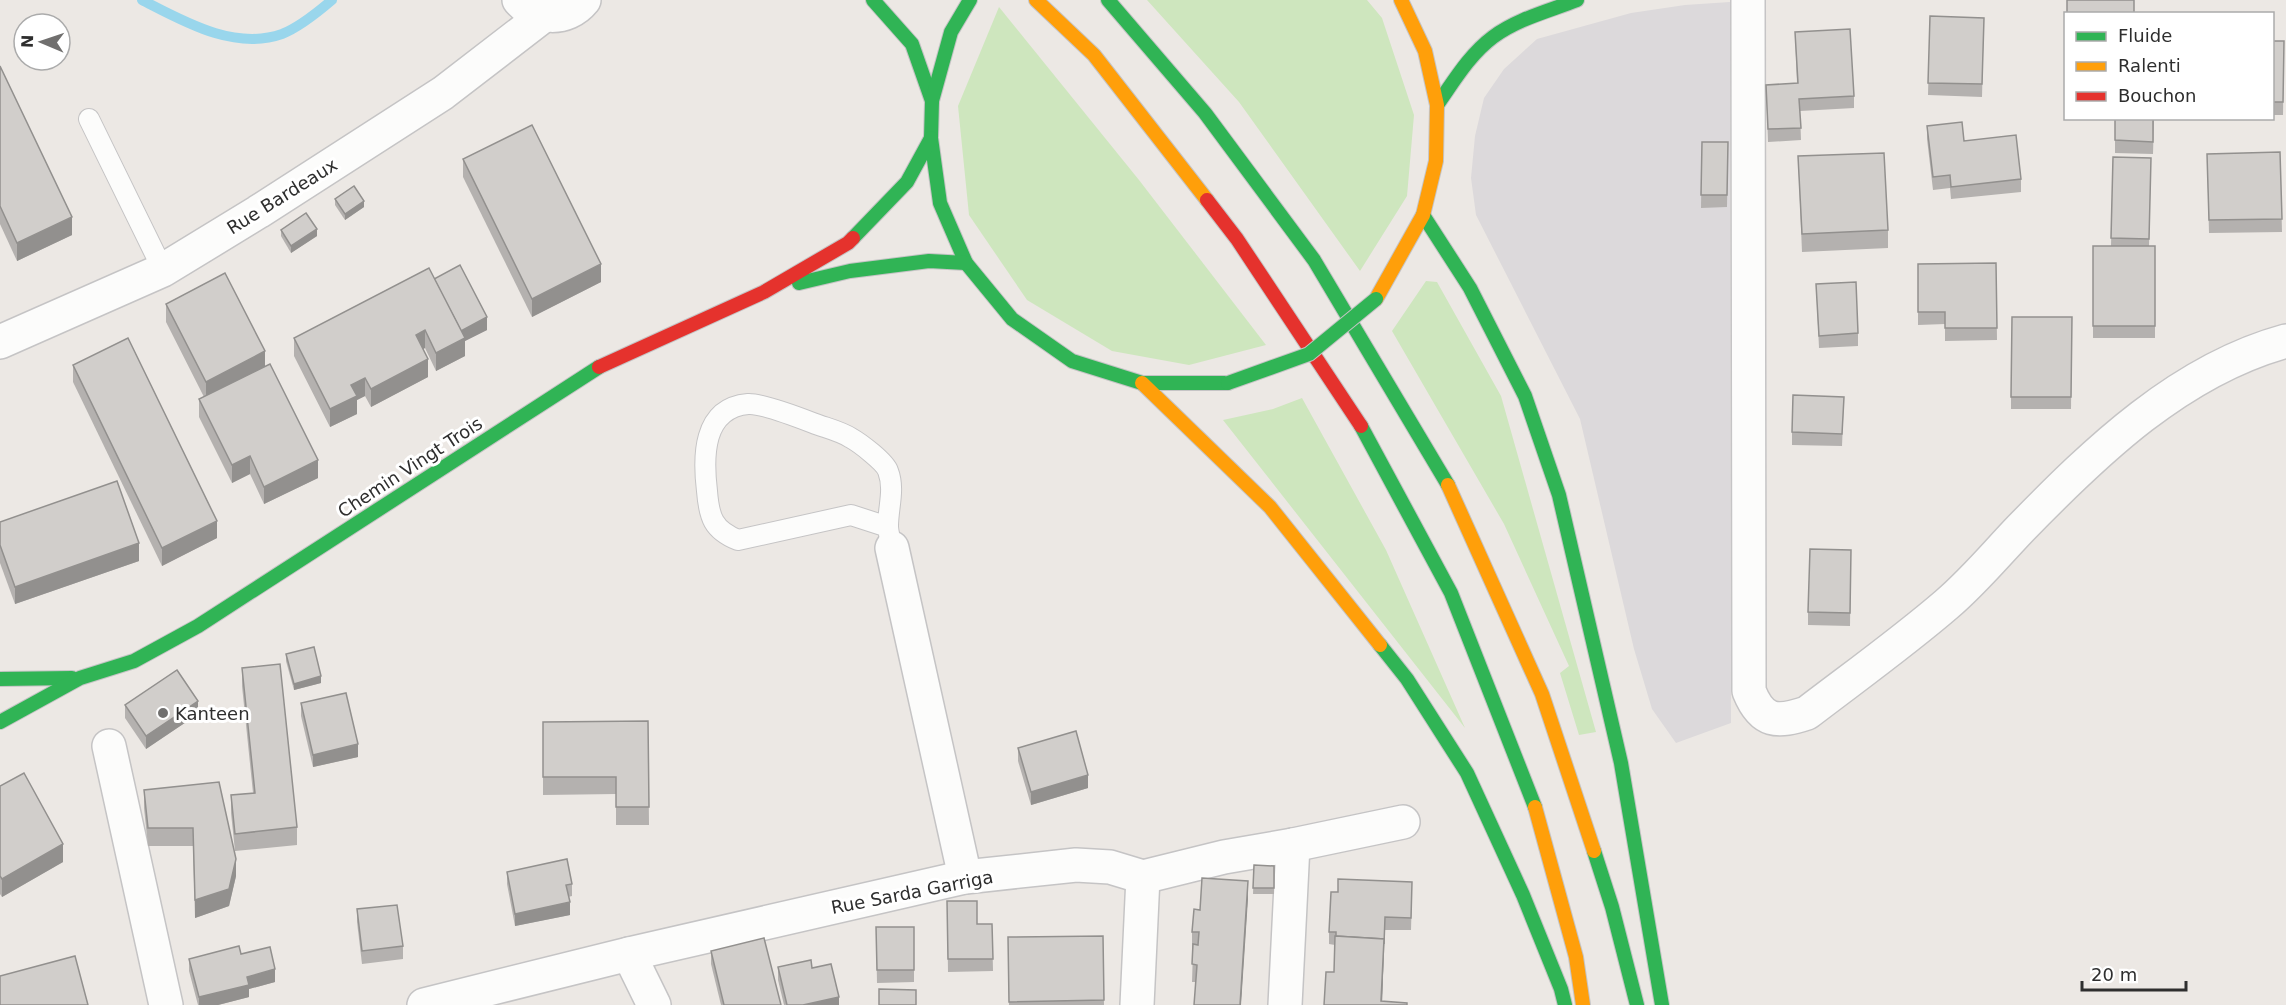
<svg xmlns="http://www.w3.org/2000/svg" width="2286" height="1005" viewBox="0 0 2286 1005" font-family="'DejaVu Sans',sans-serif">
  <style>
    .industrial { fill: #dcd9db }
    .green { fill: #cee6be }
    .lines { fill: none; stroke-linecap: round; stroke-linejoin: round }
    .stream { stroke: #99d6ec; stroke-width: 10 }
    .lane-casing { stroke: #c5c4c5; stroke-width: 22 }
    .street-casing { stroke: #c5c4c5; stroke-width: 36 }
    .fast-casing { stroke: #c5c4c5; stroke-width: 16 }
    .slow-casing { stroke: #c5c4c5; stroke-width: 16 }
    .jam-casing { stroke: #c5c4c5; stroke-width: 16 }
    .lane { stroke: #fcfcfb; stroke-width: 20 }
    .street { stroke: #fcfcfb; stroke-width: 33 }
    .fast { stroke: #30b455; stroke-width: 14 }
    .slow { stroke: #ff9f0a; stroke-width: 14 }
    .jam { stroke: #e5322d; stroke-width: 14 }
    .fast-bridge-casing { stroke: #c5c4c5; stroke-width: 16; stroke-linecap: butt }
    .fast-bridge { stroke: #30b455; stroke-width: 14 }
    .wall { fill: #b4b1af }
    .shaded-wall { fill: #92908e }
    .building { fill: #d1cecb; stroke: #92908e; stroke-width: 1.5 }
    .poi-dot { fill: #706f6e; stroke: #fff; stroke-width: 2 }
    .labels { text-anchor: middle; dominant-baseline: central; stroke-width: 6; stroke-linejoin: round; paint-order: stroke }
    .street-label { font-size: 18px; fill: #2e2e2e; stroke: #fff }
    .poi-label { font-size: 18px; fill: #2e2e2e; stroke: #fff; text-anchor: start }
  </style>
  <rect width="100%" height="100%" fill="#ece8e4"/>
  <!-- industrial -->
  <polygon class="industrial" points="1730,2 1731,723 1676,743 1652,709 1634,649 1580,419 1476,215 1471,178 1475,136 1484,98 1504,69 1537,39 1631,13 1685,5"/>
  <!-- green -->
  <g class="green">
    <polygon points="1147,0 1367,0 1382,18 1414,115 1407,196 1360,271 1239,102"/>
    <polygon points="999,7 1139,180 1266,345 1189,365 1112,351 1027,300 969,215 958,106"/>
    <polygon points="1426,281 1437,282 1501,396 1596,732 1579,735 1560,673 1569,666 1504,524 1392,331"/>
    <polygon points="1302,398 1386,550 1465,728 1223,420 1273,409"/>
  </g>
  <g class="lines">
    <!-- stream -->
    <path class="stream" d="M142 0C183 21 234 51 282 34 300 27 318 12 332 0"/>
    <!-- lane casing -->
    <g class="lane-casing">
      <g id="lane">
        <polyline points="89,119 163,270"/>
        <path d="M888 527 851 515 738 540C713 530 709 517 707 491 703 458 702 408 748 404 760 403 800 418 813 423 826 428 840 431 851 438 860 443 885 462 888 471 895 489 888 508 888 526 888 533 891 541 892 548"/>
      </g>
    </g>
    <!-- street casing -->
    <g class="street-casing">
      <g id="street">
        <path d="M519 0C536 19 566 22 584 0"/>
        <path d="M1748 0 1749 691C1762 723 1777 723 1807 713 1854 677 1903 642 1947 604 1974 581 1997 553 2021 528 2096 451 2180 370 2286 341"/>
        <polyline points="0,342 163,270 258,212 443,93 543,16"/>
        <polyline points="892,548 965,877"/>
        <polyline points="109,746 166,1005"/>
        <polyline points="629,954 654,1005"/>
        <polyline points="424,1005 629,954 965,877 1076,865 1110,867 1143,877 1224,857 1293,845 1403,822"/>
        <polyline points="1137,1005 1143,877"/>
        <polyline points="1285,1005 1293,845"/>
      </g>
    </g>
    <!-- fast casing -->
    <g class="fast-casing">
      <g id="fast">
        <polyline points="873,0 912,44 932,101"/>
        <polyline points="970,0 951,32 932,101 931,138 940,203 966,263 1012,319 1072,361 1142,383 1228,383"/>
        <polyline points="1108,0 1205,113 1314,260 1448,485"/>
        <path d="M1437 105C1454 81 1469 55 1493 37 1517 19 1549 11 1577 0"/>
        <polyline points="1423,215 1470,288 1525,396 1559,495 1621,763 1662,1005"/>
        <polyline points="853,238 907,182 931,138"/>
        <polyline points="799,283 850,271 929,261 966,263"/>
        <polyline points="1361,426 1451,593 1535,807"/>
        <polyline points="1380,645 1407,679 1467,773 1523,895 1561,989 1565,1005"/>
        <polyline points="0,679 72,678"/>
        <polyline points="0,722 80,678 134,661 198,626 599,367"/>
        <polyline points="1594,851 1612,907 1637,1005"/>
      </g>
    </g>
    <!-- slow casing -->
    <g class="slow-casing">
      <g id="slow">
        <polyline points="1036,0 1094,55 1207,200"/>
        <polyline points="1376,299 1423,215 1436,161 1437,105 1425,51 1401,0"/>
        <polyline points="1142,383 1270,507 1380,645"/>
        <polyline points="1448,485 1542,694 1594,851"/>
        <polyline points="1535,807 1576,957 1583,1005"/>
      </g>
    </g>
    <!-- jam casing -->
    <g class="jam-casing">
      <g id="jam">
        <polyline points="1207,200 1237,239 1361,426"/>
        <polyline points="599,367 764,292 848,243 853,238"/>
      </g>
    </g>
    <!-- lane -->
    <use href="#lane" class="lane"/>
    <!-- street -->
    <use href="#street" class="street"/>
    <!-- fast -->
    <use href="#fast" class="fast"/>
    <!-- slow -->
    <use href="#slow" class="slow"/>
    <!-- jam -->
    <use href="#jam" class="jam"/>
    <!-- fast-bridge casing -->
    <g class="fast-bridge-casing">
      <polyline id="fast-bridge" points="1228,383 1309,354 1376,299"/>
    </g>
    <!-- fast-bridge -->
    <use href="#fast-bridge" class="fast-bridge"/>
  </g>
  <!-- wall -->
  <g class="wall">
    <polygon points="1930,16 1984,18 1982,97 1928,95"/>
    <polygon points="1795,32 1854,96 1854,108 1800,111 1801,140 1768,142 1766,85 1797,83"/>
    <polygon points="2272,41 2284,41 2283,115 2272,115"/>
    <polygon points="0,66 72,235 17,261 0,224"/>
    <polygon points="2115,118 2154,118 2153,154 2115,153"/>
    <polygon points="1927,126 1964,141 2021,179 2021,192 1951,199 1950,188 1933,190 1927,139"/>
    <polygon points="1702,142 1728,142 1727,207 1701,208"/>
    <polygon points="2280,152 2282,232 2209,233 2207,154"/>
    <polygon points="1798,156 1888,230 1888,248 1802,252"/>
    <polygon points="2113,157 2151,158 2149,246 2155,246 2155,338 2093,338 2093,246 2111,246"/>
    <polygon points="463,159 601,282 532,317 463,177"/>
    <polygon points="335,199 364,207 345,220 335,205"/>
    <polygon points="281,230 317,236 291,253 281,236"/>
    <polygon points="1996,263 1997,340 1945,341 1945,324 1918,325 1918,264"/>
    <polygon points="434,279 487,330 465,341 465,356 436,371 425,348 423,349 428,377 371,407 365,396 357,400 357,414 330,427 294,356 294,338"/>
    <polygon points="1816,284 1858,333 1858,346 1819,348"/>
    <polygon points="166,304 265,366 318,478 264,504 250,474 232,483 199,417 199,399 204,397 166,322"/>
    <polygon points="2072,317 2071,409 2011,409 2011,397"/>
    <polygon points="73,365 217,538 162,566 73,382"/>
    <polygon points="1844,397 1842,446 1792,445 1792,432"/>
    <polygon points="0,522 139,561 15,604 0,563"/>
    <polygon points="1851,550 1850,626 1808,625 1808,612"/>
    <polygon points="286,654 321,683 294,690 286,661"/>
    <polygon points="242,668 297,827 297,845 235,851 231,813 231,795 253,793 242,686"/>
    <polygon points="301,703 358,757 313,767 301,716"/>
    <polygon points="125,705 198,714 146,749 125,718"/>
    <polygon points="648,721 649,825 616,825 616,794 543,795 543,722"/>
    <polygon points="1018,748 1088,788 1031,805 1018,761"/>
    <polygon points="219,782 236,876 229,906 195,918 193,846 148,846 144,808 144,790"/>
    <polygon points="0,786 63,862 2,897 0,894"/>
    <polygon points="1254,865 1274,866 1274,894 1253,894"/>
    <polygon points="507,872 572,884 572,896 568,897 570,915 515,926 507,884"/>
    <polygon points="1412,895 1411,930 1385,930 1382,1001 1324,1005 1334,972 1335,945 1329,944 1329,932"/>
    <polygon points="1248,899 1196,982 1192,982 1193,950 1192,950 1192,932 1200,910"/>
    <polygon points="947,901 977,924 992,924 993,971 948,972"/>
    <polygon points="357,909 403,946 403,959 362,964 357,922"/>
    <polygon points="876,927 914,927 914,982 877,983"/>
    <polygon points="1103,936 1104,1005 1009,1005 1008,937"/>
    <polygon points="711,951 781,1005 721,1005 711,964"/>
    <polygon points="241,954 275,982 249,989 249,997 218,1005 198,1005 189,971 189,959"/>
    <polygon points="778,967 812,968 839,1005 784,1005 778,980"/>
  </g>
  <!-- shaded-wall -->
  <g class="shaded-wall">
    <polygon points="364,201 364,207 345,220 345,214"/>
    <polygon points="72,217 72,235 17,261 17,243"/>
    <polygon points="317,229 317,236 291,253 291,246"/>
    <polygon points="601,264 601,282 532,317 532,299"/>
    <polygon points="487,317 487,330 465,341 465,356 436,371 436,353 459,332"/>
    <polygon points="425,330 425,348 416,353 416,335"/>
    <polygon points="265,351 265,369 206,400 206,382"/>
    <polygon points="428,359 428,377 371,407 371,389"/>
    <polygon points="365,378 365,396 357,400 357,414 330,427 330,409 351,385"/>
    <polygon points="250,456 250,474 232,483 232,465"/>
    <polygon points="318,460 318,478 264,504 264,487"/>
    <polygon points="217,521 217,538 162,566 162,548"/>
    <polygon points="139,543 139,561 15,604 15,587"/>
    <polygon points="321,676 321,683 294,690 294,684"/>
    <polygon points="198,701 198,714 146,749 146,736"/>
    <polygon points="358,744 358,757 313,767 313,755"/>
    <polygon points="1088,775 1088,788 1031,805 1031,792"/>
    <polygon points="63,844 63,862 2,897 2,879"/>
    <polygon points="236,859 236,876 229,906 195,918 195,900"/>
    <polygon points="1248,881 1248,899 1241,1005 1240,1005"/>
    <polygon points="570,902 570,915 515,926 515,914"/>
    <polygon points="1385,917 1382,1005 1381,1005"/>
    <polygon points="275,969 275,982 249,989 249,997 218,1005 199,1005 199,997 247,977"/>
    <polygon points="839,997 839,1005 803,1005"/>
  </g>
  <!-- building -->
  <g class="building">
    <rect x="2067" y="0" width="67" height="14"/>
    <polygon points="1930,16 1984,18 1982,84 1928,83"/>
    <polygon points="1850,29 1854,96 1799,99 1801,128 1768,129 1766,85 1798,83 1795,32"/>
    <polygon points="2272,41 2284,41 2283,102 2272,102"/>
    <polygon points="0,66 72,217 17,243 0,206"/>
    <polygon points="2115,118 2153,118 2153,142 2115,140"/>
    <polygon points="1962,122 1964,141 2016,135 2021,179 1951,187 1950,175 1933,177 1927,126"/>
    <polygon points="532,125 601,264 532,299 463,159"/>
    <polygon points="1702,142 1728,142 1727,195 1701,195"/>
    <polygon points="2280,152 2282,219 2209,220 2207,154"/>
    <polygon points="1884,153 1888,230 1802,234 1798,156"/>
    <polygon points="2113,157 2151,158 2149,239 2111,238"/>
    <polygon points="354,186 364,201 345,214 335,199"/>
    <polygon points="306,213 317,229 291,246 281,230"/>
    <rect x="2093" y="246" width="62" height="80"/>
    <polygon points="1996,263 1997,328 1945,328 1945,312 1918,312 1918,264"/>
    <polygon points="460,265 487,317 461,331 434,279"/>
    <polygon points="429,268 465,338 436,353 425,330 416,335 428,359 371,389 365,378 351,385 357,396 330,409 294,338"/>
    <polygon points="225,273 265,351 206,382 166,304"/>
    <polygon points="1856,282 1858,333 1819,336 1816,284"/>
    <polygon points="2012,317 2072,317 2071,397 2011,397"/>
    <polygon points="128,338 217,521 162,548 73,365"/>
    <polygon points="270,364 318,460 264,487 250,456 232,465 199,399"/>
    <polygon points="1793,395 1844,397 1842,434 1792,432"/>
    <polygon points="117,481 139,543 15,587 0,545 0,522"/>
    <polygon points="1810,549 1851,550 1850,613 1808,612"/>
    <polygon points="314,647 321,676 294,684 286,654"/>
    <polygon points="280,664 297,827 235,834 231,795 255,793 242,668"/>
    <polygon points="177,670 198,701 146,736 125,705"/>
    <polygon points="346,693 358,744 313,755 301,703"/>
    <polygon points="648,721 649,807 616,807 616,777 543,777 543,722"/>
    <polygon points="1076,731 1088,775 1031,792 1018,748"/>
    <polygon points="24,773 63,844 2,879 0,876 0,786"/>
    <polygon points="219,782 236,859 229,889 195,900 193,828 148,828 144,790"/>
    <polygon points="567,859 572,884 566,885 570,902 515,914 507,872"/>
    <polygon points="1254,865 1274,866 1274,888 1253,888"/>
    <polygon points="1202,878 1248,881 1240,1005 1194,1005 1197,965 1192,964 1193,944 1198,945 1199,932 1192,932 1194,909 1200,910"/>
    <polygon points="1338,879 1412,882 1411,918 1385,917 1384,944 1384,939 1336,936 1336,932 1329,932 1331,892 1338,892"/>
    <polygon points="947,901 977,901 977,924 992,924 993,959 948,959"/>
    <polygon points="397,905 403,946 362,951 357,909"/>
    <polygon points="876,927 914,927 914,970 877,970"/>
    <polygon points="1103,936 1104,1000 1009,1002 1008,937"/>
    <polygon points="1335,936 1384,939 1381,1001 1407,1003 1407,1005 1324,1005 1326,972 1334,972"/>
    <polygon points="764,938 781,1005 724,1005 711,951"/>
    <polygon points="239,946 241,954 270,947 275,969 247,977 249,985 199,997 189,959"/>
    <polygon points="75,956 88,1005 0,1005 0,976"/>
    <polygon points="811,960 812,968 831,964 839,997 803,1005 787,1005 778,967"/>
    <polygon points="879,989 916,990 916,1005 879,1005"/>
  </g>
  <!-- markers -->
  <circle class="poi-dot" cx="163" cy="713" r="6"/>
  <g class="labels">
    <!-- street labels -->
    <g class="street-label">
      <text transform="translate(282 196) rotate(-32)">Rue Bardeaux</text>
      <text transform="translate(410 467) rotate(-33)">Chemin Vingt Trois</text>
      <text transform="translate(912 892) rotate(-11)">Rue Sarda Garriga</text>
    </g>
    <!-- poi labels -->
    <g class="poi-label">
      <text x="175" y="713">Kanteen</text>
    </g>
  </g>
  <!-- legend -->
  <rect x="2064" y="12" width="210" height="108" fill="#ffffff" stroke="#ababab" stroke-width="1.5"/>
  <rect x="2076" y="32" width="30" height="9" fill="#30b455" stroke="#ababab" stroke-width="1.5"/>
  <text x="2118" y="42" font-size="18" fill="#2e2e2e">Fluide</text>
  <rect x="2076" y="62" width="30" height="9" fill="#ff9f0a" stroke="#ababab" stroke-width="1.5"/>
  <text x="2118" y="72" font-size="18" fill="#2e2e2e">Ralenti</text>
  <rect x="2076" y="92" width="30" height="9" fill="#e5322d" stroke="#ababab" stroke-width="1.5"/>
  <text x="2118" y="102" font-size="18" fill="#2e2e2e">Bouchon</text>
  <!-- north arrow -->
  <g transform="translate(42 42) rotate(272)"><circle r="28" fill="#ffffff" stroke="#ababab" stroke-width="1.5"/>
  <path d="M0-4.5L10 22L0 15L-10 22Z" fill="#706f6e"/>
  <text y="-9" font-size="16" font-weight="bold" text-anchor="middle" fill="#2e2e2e">N</text>
  </g>
  <!-- scale -->
  <path d="M2082 981v9h104v-9" fill="none" stroke="#2e2e2e" stroke-width="3"/>
  <text x="2091" y="981" font-size="18" fill="#2e2e2e" stroke="#ffffff" stroke-width="4.5" paint-order="stroke">20 m</text>
</svg>
